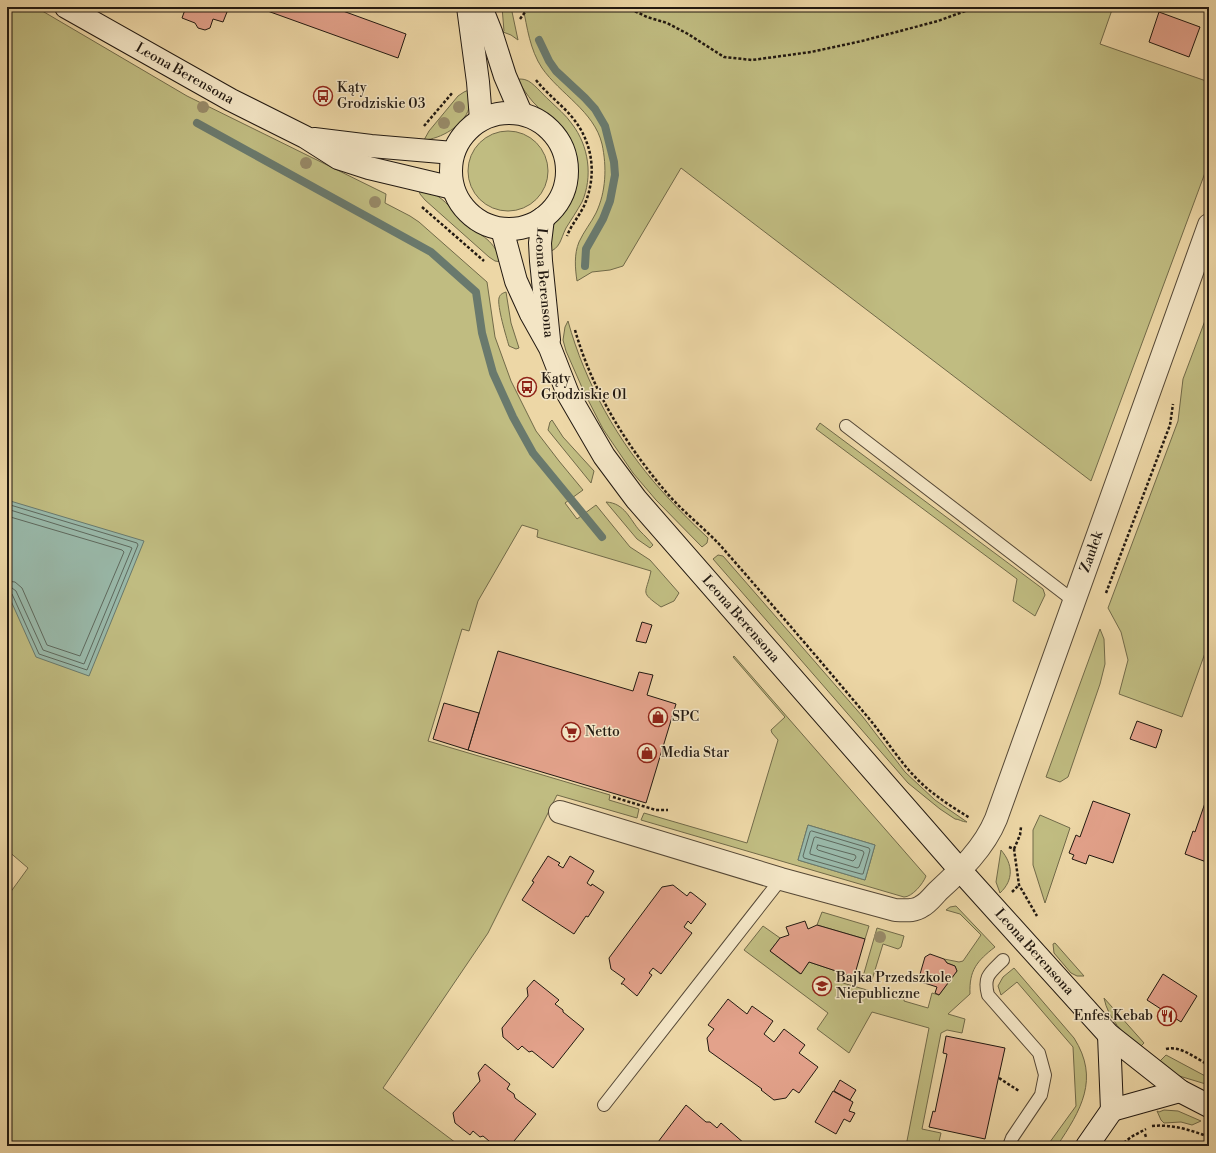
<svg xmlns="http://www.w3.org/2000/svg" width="1216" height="1153" viewBox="0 0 1216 1153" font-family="'Libre Bodoni',serif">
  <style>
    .green { fill: #c0bc81; stroke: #716a49; fill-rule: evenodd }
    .water { fill: #99b9aa; stroke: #69796d }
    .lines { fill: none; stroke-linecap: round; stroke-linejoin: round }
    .shore { stroke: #5e695e; stroke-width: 1 }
    .stream { stroke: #69796d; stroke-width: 8 }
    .building { fill: #e3a28b; stroke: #221911 }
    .lane-casing { stroke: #554836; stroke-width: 14 }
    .street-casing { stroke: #554836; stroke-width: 24 }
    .secondary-casing { stroke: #221911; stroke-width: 24 }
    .path { stroke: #221911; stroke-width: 2.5; stroke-dasharray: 3 2; stroke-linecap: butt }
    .lane { stroke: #f3e5c5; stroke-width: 12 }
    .street { stroke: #f3e5c5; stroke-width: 22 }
    .secondary { stroke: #f3e5c5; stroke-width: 22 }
    .tree { fill: #978967 }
    .labels { text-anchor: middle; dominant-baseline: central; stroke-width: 3; stroke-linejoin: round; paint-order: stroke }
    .street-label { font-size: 14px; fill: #221911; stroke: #f3e5c5 }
    .poi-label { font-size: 14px; fill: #221911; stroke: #f3e5c5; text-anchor: start }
  </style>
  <rect width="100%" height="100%" fill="#edd7a6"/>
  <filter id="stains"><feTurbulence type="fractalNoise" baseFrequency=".005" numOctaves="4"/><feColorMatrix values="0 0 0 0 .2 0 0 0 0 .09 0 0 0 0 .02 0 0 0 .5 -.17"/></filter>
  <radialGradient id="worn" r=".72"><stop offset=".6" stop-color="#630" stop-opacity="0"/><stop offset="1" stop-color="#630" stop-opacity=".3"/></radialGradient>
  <!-- green -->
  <g class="green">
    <path d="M7 7H35L44 12 187 96 386 194 385 203 410 216 419 222 487 282 495 337 511 381 536 431 559 461 583 490 565 503 577 519 596 505 630 547 650 560 679 593 674 601 661 607C639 591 646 595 651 571L537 537 538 530 522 525 478 601 469 631 462 629 428 741 610 795 609 800 639 809 637 818 557 795 488 933 383 1088 460 1146H7V897L28 868 7 850Z"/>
    <polygon points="502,7 511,7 518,40 511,35 503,32 504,31"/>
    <path d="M523 7H1113L1100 44 1209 82V162L1091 481 681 168 623 266 610 270 592 272 577 281C575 268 574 254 579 242 584 231 591 223 596 213 606 192 607 167 602 144 594 111 560 94 542 68 530 50 527 27 523 7Z"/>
    <path d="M517 79C520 79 524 79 526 80 533 82 543 95 549 100 557 108 566 115 572 124 589 146 593 177 582 202 577 211 571 220 566 228 560 240 561 248 547 253 548 244 549 235 553 226 558 215 567 207 572 195 581 171 575 143 558 124 550 116 540 110 533 102 527 95 522 87 517 79Z"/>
    <path d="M471 89C470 95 470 102 469 108 464 126 440 139 424 140L429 131 458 96 464 92Z"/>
    <circle cx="508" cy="171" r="40"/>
    <path d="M418 187C430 191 440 196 449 206 453 211 457 216 461 220 480 237 491 235 502 262L495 261 489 257 425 200 420 194Z"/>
    <path d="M506 292 511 323 519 348 516 349 509 346C506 336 497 306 499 298 500 294 503 293 506 292Z"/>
    <polygon points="1209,310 1209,642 1182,717 1119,694 1128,660 1121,632 1108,608 1178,421 1183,379"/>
    <path d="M568 321C585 383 618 442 661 490 676 507 692 523 708 538L707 543 702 547 656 500 633 473 603 429 584 392 566 351 563 340 565 327Z"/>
    <polygon points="552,420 563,437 594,471 591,483 548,430 550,422"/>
    <polygon points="820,423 1043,589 1045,595 1035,616 1013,601 1017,579 816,429"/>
    <path d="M606 502C625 503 630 520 640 531 645 536 649 540 653 545L650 548 637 539Z"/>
    <path d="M718 555 723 556 863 717 905 772 935 800 967 822C962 822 959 819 955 819L940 809 908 783 713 559Z"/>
    <polygon points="1100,629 1104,639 1105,664 1100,684 1068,777 1060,782 1046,777"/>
    <path d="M734 656 926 876C923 884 912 897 904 897L641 820 644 813 747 843 778 740 772 733 771 730 785 717 733 657ZM808 825 875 845 865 880 798 860Z"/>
    <polygon points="1040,815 1070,828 1045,903 1033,865 1033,830"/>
    <path d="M1001 850C1013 864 1014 880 1000 893L996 882Z"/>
    <path d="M956 906 995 947C977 961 969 970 970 994L948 1014 965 1019 962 1033 947 1030 941 1033 922 1129 941 1133 938 1146H906L929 1028 872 1012 849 1053 817 1029 828 1013 744 950 763 926 780 938 770 951 800 974 809 962 839 972 836 981 898 999 902 992 905 993 904 1001 928 1008 932 993 939 995 957 971 955 966 947 963 944 959 959 962 963 961 981 935 960 914 946 910 950 907Z"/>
    <polygon points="822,912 869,926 865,939 817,925"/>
    <polygon points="877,928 904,936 901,947 898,949 883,944 871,983 862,980"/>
    <polygon points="1055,943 1084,976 1077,976 1071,973 1054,953 1053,944"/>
    <path d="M1014 968 1074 1038C1100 1079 1081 1110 1057 1146H1047L1076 1106 1073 1047 1017 982 1001 995 998 986 1003 977Z"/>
    <path d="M1104 998 1144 1043 1139 1048C1124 1034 1108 1019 1104 998Z"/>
    <polygon points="1166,1055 1209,1078 1209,1085 1176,1075 1157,1064"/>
    <polygon points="1164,1110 1178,1111 1201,1121 1192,1125 1181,1122 1164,1123 1161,1120 1157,1111 1159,1112"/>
  </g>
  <!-- water -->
  <g class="water">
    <polygon points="7,500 144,541 89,676 36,657 7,592"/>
    <polygon points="808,825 875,845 865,880 798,860"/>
  </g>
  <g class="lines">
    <!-- shore -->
    <g class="shore">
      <polyline points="7,504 137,543 138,545 87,670 39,654 12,594 10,592 7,592"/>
      <polyline points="7,509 130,547 132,548 84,664 43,650 16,591 12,588 7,587"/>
      <polyline points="7,516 122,550 124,552 80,656 47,645 22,588 15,582 7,581"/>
      <polygon points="812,831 869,848 870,850 863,874 861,874 804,858 803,856 810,832"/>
      <polygon points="816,837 863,851 864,853 859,867 857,868 810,854 810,852 814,838"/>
      <polygon points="818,845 855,855 856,857 855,859 853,861 818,850 817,849"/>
    </g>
    <!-- stream -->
    <g class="stream">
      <polyline points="539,40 549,61 556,71 585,98 595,109 605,126 614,162 615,175 610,201 603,219 586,249 585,266"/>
      <polyline points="197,123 431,252 476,292 482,333 493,373 513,417 533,453 602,537"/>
    </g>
  </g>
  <!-- building -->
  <g class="building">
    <polygon points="186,7 229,7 223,22 213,19 210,28 205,30 198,28 195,23 182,18"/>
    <polygon points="263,7 332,7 406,34 398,58 262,9"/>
    <polygon points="1159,12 1200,27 1189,57 1149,42"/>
    <polygon points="642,622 652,625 646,643 636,641"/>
    <polygon points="498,651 633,691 639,672 653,675 647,695 676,704 646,803 468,750"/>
    <polygon points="444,703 479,713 468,750 433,739"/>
    <polygon points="1137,721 1162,730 1156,748 1130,739"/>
    <polygon points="1093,801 1130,814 1113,863 1089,855 1086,864 1072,859 1074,855 1069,853 1076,835 1080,837"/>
    <polygon points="1205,803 1209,804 1209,863 1185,854 1193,831 1195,832"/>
    <polygon points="548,856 560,863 558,865 563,868 570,856 594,871 587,883 591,886 592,884 604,892 588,917 586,916 574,934 522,900 534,882 532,881"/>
    <polygon points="673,885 687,896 690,892 692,893 706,904 691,924 688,921 684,927 692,933 661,974 653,968 649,973 652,975 637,996 623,984 621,984 625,979 611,969 609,958 662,887"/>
    <polygon points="805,921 808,929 817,925 865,939 854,977 809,962 801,974 770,951 780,938 789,935 786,927"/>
    <polygon points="930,954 944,959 947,963 955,966 957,971 939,995 935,993 937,987 918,981 925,957"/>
    <polygon points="1163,974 1197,996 1181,1022 1147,1000"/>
    <polygon points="534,980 559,1000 555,1004 563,1010 563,1012 584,1029 553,1068 532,1051 529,1052 522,1046 518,1050 503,1037 502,1028 528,996 527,988"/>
    <polygon points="728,999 747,1014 752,1006 773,1021 764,1034 774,1042 784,1029 805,1045 799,1053 818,1067 799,1093 793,1089 786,1098 774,1100 761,1090 762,1089 709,1051 707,1038 714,1029 708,1025"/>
    <polygon points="946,1036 1005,1048 985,1139 929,1127 933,1111 935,1112 947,1054 943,1053"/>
    <polygon points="485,1064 510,1084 507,1089 514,1094 515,1098 536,1114 510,1146 495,1146 483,1136 480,1137 473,1131 470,1135 455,1123 453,1113 480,1081 478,1073"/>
    <polygon points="840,1080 856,1090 850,1100 834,1091"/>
    <polygon points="833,1091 853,1102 849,1111 855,1113 850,1122 844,1119 836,1134 815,1122"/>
    <polygon points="686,1105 706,1122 710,1122 717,1128 721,1123 745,1144 744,1146 655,1146"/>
  </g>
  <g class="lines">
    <!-- lane casing -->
    <g class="lane-casing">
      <g id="lane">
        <polyline points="846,426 1074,601"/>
        <path d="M1003 960C990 973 983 976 988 995L1039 1053 1045 1075 1041 1095 1012 1138 1009 1146"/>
        <polyline points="604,1105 781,879"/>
      </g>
    </g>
    <!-- street casing -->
    <g class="street-casing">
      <g id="street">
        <path id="s1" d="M560 812 781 879 895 910C904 910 914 912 922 906 928 903 933 896 938 891 961 870 984 848 996 819L1209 225"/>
      </g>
    </g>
    <!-- secondary casing -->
    <g class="secondary-casing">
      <g id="secondary">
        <path id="s2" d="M66 7 231 100 305 137 338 158 369 168 453 188"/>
        <polyline points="468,7 478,82 481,119"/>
        <polyline points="481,7 491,32 505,76 521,113"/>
        <circle cx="509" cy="171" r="58"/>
        <polyline points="314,139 371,146 453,153"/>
        <path id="s3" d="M543 218 540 243 541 261 549 340"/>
        <path id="s4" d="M502 229 516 281 531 314 550 348 568 394 604 456 636 499 960 870 1109 1035 1180 1091 1209 1106"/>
        <polyline points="1109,1035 1112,1110"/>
        <polyline points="1112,1110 1180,1091"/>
        <polyline points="1087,1146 1112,1110"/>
      </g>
    </g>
    <!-- path -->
    <g class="path">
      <polyline points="626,7 647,17 667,23 688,34 724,57 752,60 811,52 862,41 938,21 976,7"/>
      <polyline points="520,19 529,7"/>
      <path d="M536 80C547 94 561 104 572 117 592 141 597 172 586 201 582 213 572 223 567 236"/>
      <polyline points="424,126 453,92"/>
      <polyline points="422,207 484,261"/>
      <path d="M575 330C592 390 626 445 666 492 682 511 703 527 720 545 769 601 818 658 866 715 884 736 898 760 918 780 933 795 952 807 970 818"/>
      <polyline points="1106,593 1170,425 1173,404"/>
      <polyline points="613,797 656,810 668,810"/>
      <polyline points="1009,847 1014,849 1019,885 1037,916"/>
      <polyline points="1014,849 1020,835 1021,827"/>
      <polyline points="1012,892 1019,885"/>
      <path d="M1166 1049C1181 1045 1196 1059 1209 1065"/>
      <polyline points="999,1078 1019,1091"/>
      <path d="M1152 1126C1171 1124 1191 1130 1209 1137"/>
      <polyline points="1145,1134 1146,1137"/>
      <polyline points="1120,1146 1131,1137 1146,1129"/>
    </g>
    <!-- lane -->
    <use href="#lane" class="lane"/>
    <!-- street -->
    <use href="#street" class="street"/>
    <!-- secondary -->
    <use href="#secondary" class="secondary"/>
  </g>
  <!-- trees -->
  <g class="tree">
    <circle cx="203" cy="107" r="6"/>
    <circle cx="459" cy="107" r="6"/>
    <circle cx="444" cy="123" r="6"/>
    <circle cx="306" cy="163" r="6"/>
    <circle cx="375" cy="202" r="6"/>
    <circle cx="880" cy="937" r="6"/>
  </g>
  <!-- icons -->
  <defs>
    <g id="bus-ring" transform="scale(1)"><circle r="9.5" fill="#f3e5c5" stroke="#8f2418" stroke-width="1.5"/><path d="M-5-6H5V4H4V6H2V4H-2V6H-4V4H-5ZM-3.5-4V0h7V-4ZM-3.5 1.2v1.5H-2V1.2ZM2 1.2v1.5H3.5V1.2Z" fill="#8f2418"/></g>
    <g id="shop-ring" transform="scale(1)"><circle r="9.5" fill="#f3e5c5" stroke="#8f2418" stroke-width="1.5"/><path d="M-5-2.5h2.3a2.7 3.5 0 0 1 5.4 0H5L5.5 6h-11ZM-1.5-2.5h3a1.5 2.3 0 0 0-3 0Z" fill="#8f2418"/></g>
    <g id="supermarket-ring" transform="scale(1)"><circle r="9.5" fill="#f3e5c5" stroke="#8f2418" stroke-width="1.5"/><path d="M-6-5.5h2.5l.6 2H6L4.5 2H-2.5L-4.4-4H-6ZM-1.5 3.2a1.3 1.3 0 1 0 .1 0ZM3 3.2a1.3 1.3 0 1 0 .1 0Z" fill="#8f2418"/></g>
    <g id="school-ring" transform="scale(1)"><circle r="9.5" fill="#f3e5c5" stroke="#8f2418" stroke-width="1.5"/><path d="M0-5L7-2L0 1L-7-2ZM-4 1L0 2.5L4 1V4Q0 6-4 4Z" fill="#8f2418"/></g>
    <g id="restaurant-ring" transform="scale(1)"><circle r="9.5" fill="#f3e5c5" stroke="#8f2418" stroke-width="1.5"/><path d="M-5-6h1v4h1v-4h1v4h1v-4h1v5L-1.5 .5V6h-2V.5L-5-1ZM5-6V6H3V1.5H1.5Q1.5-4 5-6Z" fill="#8f2418"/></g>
  </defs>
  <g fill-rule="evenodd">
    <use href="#bus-ring" x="323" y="96"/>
    <use href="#bus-ring" x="527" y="387"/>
    <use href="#shop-ring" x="658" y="717"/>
    <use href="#supermarket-ring" x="571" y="732"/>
    <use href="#shop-ring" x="647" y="753"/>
    <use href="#school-ring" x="822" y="986"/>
    <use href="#restaurant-ring" x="1167" y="1016"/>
  </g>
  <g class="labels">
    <!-- street labels -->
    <g class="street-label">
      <text stroke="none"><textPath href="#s2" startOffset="136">Leona Berensona</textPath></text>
      <text stroke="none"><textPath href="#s3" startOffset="65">Leona Berensona</textPath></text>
      <text stroke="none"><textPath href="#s1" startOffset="776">Zaułek</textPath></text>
      <text stroke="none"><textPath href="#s4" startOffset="463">Leona Berensona</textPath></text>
      <text stroke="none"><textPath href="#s4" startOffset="907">Leona Berensona</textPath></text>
    </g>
    <!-- poi labels -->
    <g class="poi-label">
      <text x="337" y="88">Kąty<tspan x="337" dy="16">Grodziskie 03</tspan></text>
      <text x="541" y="379">Kąty<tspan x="541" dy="16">Grodziskie 01</tspan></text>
      <text x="672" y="717">SPC</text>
      <text x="585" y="732">Netto</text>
      <text x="661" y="753">Media Star</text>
      <text x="836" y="978">Bajka Przedszkole<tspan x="836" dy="16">Niepubliczne</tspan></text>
      <text x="1153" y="1016" text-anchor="end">Enfes Kebab</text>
    </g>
  </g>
  <!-- margin -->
  <rect width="1216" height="1153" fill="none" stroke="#edd7a6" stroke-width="24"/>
  <rect x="8" y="8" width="1200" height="1137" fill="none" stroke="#221911" stroke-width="2"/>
  <rect x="12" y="12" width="1192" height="1129" fill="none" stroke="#221911"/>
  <rect width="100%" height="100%" filter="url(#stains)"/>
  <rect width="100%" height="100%" fill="url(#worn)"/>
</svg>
